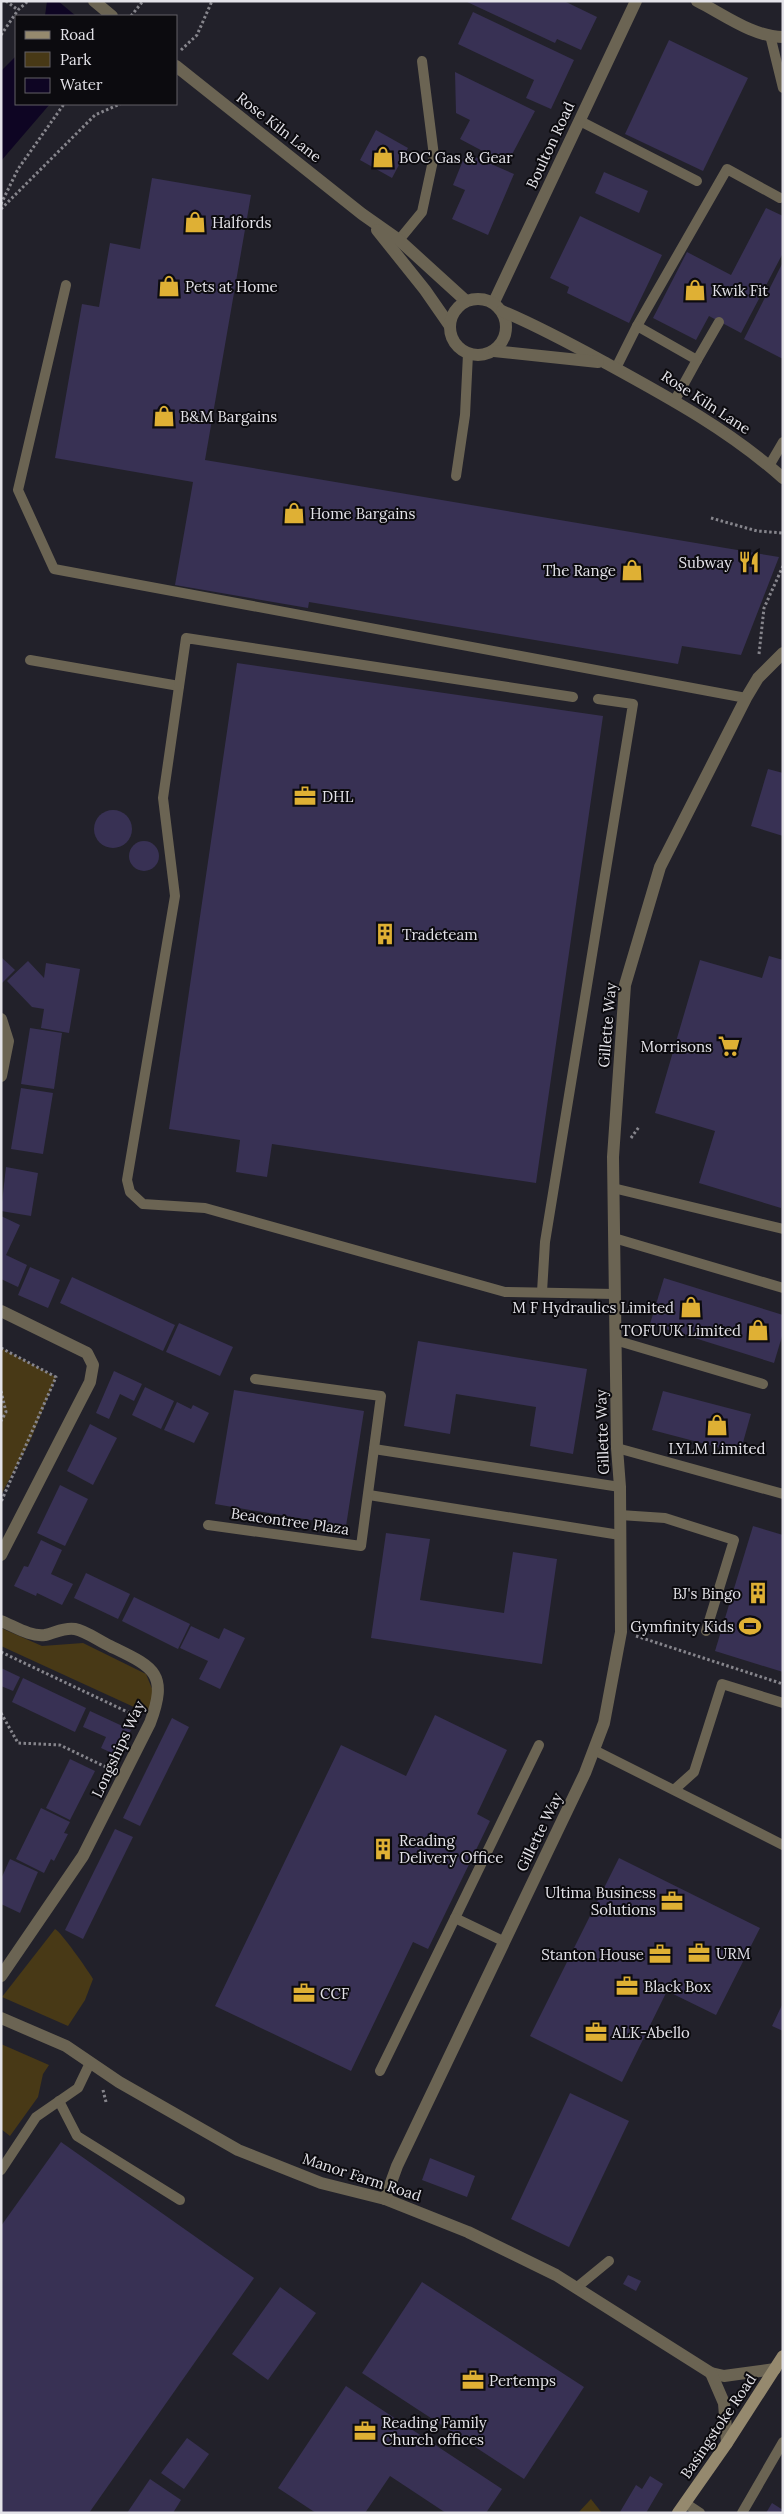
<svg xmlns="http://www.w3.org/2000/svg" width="784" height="2514" viewBox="0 0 784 2514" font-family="Lora,serif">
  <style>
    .green { fill: #483916 }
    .water { fill: #0e0523 }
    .pier { fill: #22212a }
    .building { fill: #383154 }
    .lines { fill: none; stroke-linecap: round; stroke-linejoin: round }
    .path { stroke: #86858c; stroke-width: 3; stroke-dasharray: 2.5 2.5; stroke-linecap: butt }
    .service { stroke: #6b6453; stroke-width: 10 }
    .minor { stroke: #6b6453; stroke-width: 12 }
    .tertiary { stroke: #6b6453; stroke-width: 12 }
    .secondary { stroke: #95896e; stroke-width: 12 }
    .labels { text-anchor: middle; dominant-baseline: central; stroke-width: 4; stroke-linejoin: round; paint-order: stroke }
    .street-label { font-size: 15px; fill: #e4e3e9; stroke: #0c0b0f }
    .poi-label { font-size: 15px; fill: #e4e3e9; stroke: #0c0b0f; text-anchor: start }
  </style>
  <rect width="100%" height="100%" fill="#22212a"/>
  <!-- green -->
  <g class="green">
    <polygon points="1,1348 56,1377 31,1439 1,1495"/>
    <polygon points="1,1628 42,1646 83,1643 146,1674 155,1696 147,1713 1,1646"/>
    <path d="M55 1929C61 1932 87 1969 93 1979L85 2000 68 2026 2 1997Z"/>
    <polygon points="1,2044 49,2065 43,2074 38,2097 10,2136 1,2129"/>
    <polygon points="591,2499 602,2513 578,2513"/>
  </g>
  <!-- water -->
  <g class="water">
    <polygon points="47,1 129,1 117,16 45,16"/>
    <polygon points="16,56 16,104 50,104 1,161 1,71"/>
  </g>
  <!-- pier -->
  <polygon class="pier" points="58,1 128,1 131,3 120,16 76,16"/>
  <!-- building -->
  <g class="building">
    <polygon points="465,1 564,1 597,17 581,50 557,39 555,43"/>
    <polygon points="473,12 574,60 551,109 526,98 534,80 458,44"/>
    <polygon points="669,40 748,78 703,171 625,134"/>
    <polygon points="455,72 535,111 507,164 460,139 470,120 456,113"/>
    <polygon points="376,130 408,148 392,178 360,160"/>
    <polygon points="466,153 514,174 488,235 452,219 465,190 453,185"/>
    <polygon points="604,172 648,191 639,213 595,193"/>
    <polygon points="152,178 251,195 205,460 779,557 741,655 682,646 678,664 309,602 308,608 175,585 193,482 55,458 82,304 99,307 110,243 140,249"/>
    <polygon points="766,208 783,216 783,253 741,333 709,316 696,340 653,318 687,252 731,275"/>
    <polygon points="580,216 662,255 629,323 567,293 569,287 550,278"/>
    <polygon points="783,262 783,359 744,339"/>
    <polygon points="237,663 603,716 536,1183 272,1144 267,1177 236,1172 240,1140 169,1129"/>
    <polygon points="768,769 783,773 783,836 751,826"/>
    <circle cx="113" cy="829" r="19"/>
    <circle cx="144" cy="856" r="15"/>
    <polygon points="769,956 783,960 781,1208 699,1183 715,1131 655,1113 700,960 762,978"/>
    <polygon points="1,957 15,970 1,984"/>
    <polygon points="28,961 44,978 46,963 80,969 69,1033 41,1028 44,1009 32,1007 7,981"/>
    <polygon points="30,1028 62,1033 54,1089 21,1084"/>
    <polygon points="21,1088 53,1093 43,1154 11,1149"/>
    <polygon points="6,1167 38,1173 31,1216 1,1211"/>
    <polygon points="1,1216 20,1225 6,1255 27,1265 18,1287 1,1279"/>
    <polygon points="30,1267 60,1280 48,1308 18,1295"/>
    <polygon points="72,1277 175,1325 163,1351 60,1303"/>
    <polygon points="664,1278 783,1315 783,1333 774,1363 650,1324"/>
    <polygon points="179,1323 233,1347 220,1376 166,1352"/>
    <polygon points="418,1341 587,1369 573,1454 530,1446 536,1407 456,1394 450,1434 404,1426"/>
    <polygon points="114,1371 142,1384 134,1401 120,1394 109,1419 96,1413"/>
    <polygon points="145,1387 174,1401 161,1429 132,1415"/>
    <polygon points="234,1390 364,1411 346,1526 215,1504"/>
    <polygon points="663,1391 751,1414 740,1453 652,1430"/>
    <polygon points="177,1402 191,1409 193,1405 209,1413 194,1443 164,1430"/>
    <polygon points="90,1424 117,1438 93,1485 67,1471"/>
    <polygon points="60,1485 88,1499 65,1546 37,1533"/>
    <polygon points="753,1526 783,1535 783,1672 715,1651"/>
    <polygon points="386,1533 430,1539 420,1600 504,1613 513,1552 557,1559 542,1664 371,1638"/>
    <polygon points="41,1540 62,1550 51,1574 73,1584 62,1605 37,1593 36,1596 14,1586 24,1566 28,1567"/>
    <polygon points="86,1573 130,1594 118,1619 74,1598"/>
    <polygon points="134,1597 190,1624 178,1649 122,1621"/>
    <polygon points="191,1626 219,1639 224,1628 245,1638 220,1689 199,1679 208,1661 180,1648"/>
    <polygon points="1,1668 20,1677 13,1691 1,1686"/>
    <polygon points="23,1678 86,1708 75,1732 12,1702"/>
    <polygon points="90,1711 131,1730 123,1746 118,1744 114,1754 101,1748 106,1737 83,1727"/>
    <polygon points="435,1715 507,1750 477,1814 490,1821 428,1949 413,1942 351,2071 215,2006 341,1745 406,1776"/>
    <polygon points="172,1718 189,1727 140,1826 123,1818"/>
    <polygon points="70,1759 95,1771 70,1820 46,1808"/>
    <polygon points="41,1808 70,1822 64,1833 68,1834 54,1861 51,1859 44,1873 16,1859"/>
    <polygon points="115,1829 133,1837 83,1939 65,1930"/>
    <polygon points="619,1858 760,1928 716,2015 667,1991 622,2082 530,2036"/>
    <polygon points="10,1859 38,1872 20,1913 1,1904 1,1879"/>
    <polygon points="783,2003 783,2031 772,2026"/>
    <polygon points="570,2093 629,2121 569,2247 511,2219"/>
    <polygon points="61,2142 254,2278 89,2513 1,2513 1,2226"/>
    <polygon points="430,2158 475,2176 467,2197 422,2180"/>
    <polygon points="628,2275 641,2281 636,2291 623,2284"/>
    <polygon points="422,2282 584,2387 524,2479 362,2373"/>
    <polygon points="280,2287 316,2313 268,2380 232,2354"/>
    <polygon points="346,2386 502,2489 486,2513 446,2513 390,2476 365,2513 316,2513 278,2488"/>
    <polygon points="187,2438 209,2454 184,2489 161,2473"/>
    <polygon points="650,2476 663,2484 646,2513 620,2512 636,2485 642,2489"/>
    <polygon points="150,2479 181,2500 173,2513 127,2513"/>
    <polygon points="772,2503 783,2510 783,2513 766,2513"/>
  </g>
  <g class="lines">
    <!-- path -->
    <g class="path">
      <polyline points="6,1 18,10"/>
      <polyline points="131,16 143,1"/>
      <polyline points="1,35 18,10 28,1"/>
      <polyline points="181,50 197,35 212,1"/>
      <polyline points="1,204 18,169 64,104"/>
      <polyline points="1,209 95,115 120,104"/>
      <polyline points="711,518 757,531 783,533"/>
      <polyline points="759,654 764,608 783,566"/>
      <polyline points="631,1138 639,1127"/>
      <polyline points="1,1348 56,1377 1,1502"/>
      <polyline points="1,1391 6,1412 1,1421"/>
      <polyline points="636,1636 783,1684"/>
      <polyline points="1,1652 136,1716"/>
      <polyline points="1,1713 18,1743 60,1745 110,1769"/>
      <polyline points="103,2090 106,2102"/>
    </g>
    <!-- service -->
    <g class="service">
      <polyline points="770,35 783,88"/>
      <polyline points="580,121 697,181"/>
      <polyline points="399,240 422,212 434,156 422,61"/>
      <polyline points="66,285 18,490 54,569 746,698"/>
      <polyline points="637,326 727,169 780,198"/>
      <polyline points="697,360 719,322"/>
      <polyline points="616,368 637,326 697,360 675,400"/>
      <polyline points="769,466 783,442"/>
      <polyline points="456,476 465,415 468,354"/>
      <polyline points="30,660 179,686"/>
      <polyline points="573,697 186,638 163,798 175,896 127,1180 130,1192 143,1204 205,1208 505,1292 615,1294"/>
      <polyline points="613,1188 783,1229"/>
      <polyline points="614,1238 783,1288"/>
      <polyline points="542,1292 545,1242 633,704 598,699"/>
      <polyline points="615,1340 763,1384"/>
      <polyline points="617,1448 783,1494"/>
      <polyline points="374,1449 620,1487"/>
      <polyline points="369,1495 620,1535"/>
      <polyline points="620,1515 665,1518 734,1540 706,1631"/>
      <polyline points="208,1525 361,1546 381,1396 255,1379"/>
      <polyline points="594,1750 783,1845"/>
      <polyline points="675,1789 694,1772 722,1684 783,1703"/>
      <polyline points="503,1941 455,1918 539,1745"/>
      <polyline points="380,2071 455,1918"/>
      <polyline points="59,2101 77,2136 180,2200"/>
      <polyline points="1,2170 36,2117 78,2088 90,2063"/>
      <polyline points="576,2288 609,2261"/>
      <polyline points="685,2503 700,2513"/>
      <polyline points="742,2513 783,2442"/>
    </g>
    <!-- minor -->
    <g class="minor">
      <path d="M697 1C723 14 753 37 783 37"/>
      <polyline points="494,302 636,1"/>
      <polyline points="1,1019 8,1041 1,1076"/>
      <polyline points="1,1311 87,1353 93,1365 90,1382 1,1555"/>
      <path d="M1 1621C14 1626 30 1637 45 1635 55 1633 64 1627 75 1629 86 1631 99 1641 110 1646 153 1667 169 1672 150 1723L83 1856 1 1976"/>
      <polyline points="1,2018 66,2046 119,2082 238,2150 321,2183 385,2199 468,2232 556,2275 711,2373 724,2376 775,2369"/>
      <polyline points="385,2199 397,2166 585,1773 604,1723 621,1632 620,1487 617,1448 613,1157 625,985 660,867 746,698 758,678 783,653"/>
      <polyline points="711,2373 724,2403 727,2443"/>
    </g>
    <!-- tertiary -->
    <g class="tertiary">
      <polyline points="94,1 112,16"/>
      <polyline points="176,66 362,214 399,240 466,301"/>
      <polyline points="377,230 425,290 450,326"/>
      <circle cx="478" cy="327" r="28"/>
      <path d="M502 311C538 326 571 344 604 362 668 397 729 430 783 478"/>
      <polyline points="494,351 598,362"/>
    </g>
    <!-- secondary -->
    <polyline class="secondary" points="678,2513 727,2443 783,2356"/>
  </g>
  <!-- icons -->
  <defs>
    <g id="shop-bare" transform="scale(1.725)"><path d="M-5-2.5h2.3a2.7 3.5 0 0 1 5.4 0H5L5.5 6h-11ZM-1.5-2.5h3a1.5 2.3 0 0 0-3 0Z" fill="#dfb034" stroke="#0c0b0f" stroke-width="2.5" paint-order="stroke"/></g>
    <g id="restaurant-bare" transform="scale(1.725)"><path d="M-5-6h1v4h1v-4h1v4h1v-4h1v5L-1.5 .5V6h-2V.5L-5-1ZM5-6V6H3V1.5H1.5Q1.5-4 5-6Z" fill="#dfb034" stroke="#0c0b0f" stroke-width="2.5" paint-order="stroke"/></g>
    <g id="office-bare" transform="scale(1.725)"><path d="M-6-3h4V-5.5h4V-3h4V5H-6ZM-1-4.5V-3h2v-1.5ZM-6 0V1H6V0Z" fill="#dfb034" stroke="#0c0b0f" stroke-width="2.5" paint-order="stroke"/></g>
    <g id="building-bare" transform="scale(1.725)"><path d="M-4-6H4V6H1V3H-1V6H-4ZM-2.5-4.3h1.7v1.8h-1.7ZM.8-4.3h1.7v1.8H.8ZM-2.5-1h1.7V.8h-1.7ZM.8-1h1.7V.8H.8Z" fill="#dfb034" stroke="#0c0b0f" stroke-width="2.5" paint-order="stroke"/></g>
    <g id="supermarket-bare" transform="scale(1.725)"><path d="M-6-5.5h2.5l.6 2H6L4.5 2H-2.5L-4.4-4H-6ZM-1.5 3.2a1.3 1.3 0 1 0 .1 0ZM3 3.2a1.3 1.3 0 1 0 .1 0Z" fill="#dfb034" stroke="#0c0b0f" stroke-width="2.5" paint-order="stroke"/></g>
    <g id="stadium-bare" transform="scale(1.725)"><path d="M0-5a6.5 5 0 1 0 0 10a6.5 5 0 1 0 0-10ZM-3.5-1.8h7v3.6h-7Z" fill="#dfb034" stroke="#0c0b0f" stroke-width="2.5" paint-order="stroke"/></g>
  </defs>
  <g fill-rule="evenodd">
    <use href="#shop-bare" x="383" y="157"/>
    <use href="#shop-bare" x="195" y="222"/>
    <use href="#shop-bare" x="169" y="286"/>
    <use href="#shop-bare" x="695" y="290"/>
    <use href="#shop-bare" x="164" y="416"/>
    <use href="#shop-bare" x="294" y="513"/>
    <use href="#restaurant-bare" x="749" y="562"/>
    <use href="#shop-bare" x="632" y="570"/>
    <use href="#office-bare" x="305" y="796"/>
    <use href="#building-bare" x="385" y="934"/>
    <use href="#supermarket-bare" x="729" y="1046"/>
    <use href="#shop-bare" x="691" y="1307"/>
    <use href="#shop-bare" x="758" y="1330"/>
    <use href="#shop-bare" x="717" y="1425"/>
    <use href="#building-bare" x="758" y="1593"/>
    <use href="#stadium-bare" x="750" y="1626"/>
    <use href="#building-bare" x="383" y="1849"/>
    <use href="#office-bare" x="672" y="1901"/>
    <use href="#office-bare" x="699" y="1953"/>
    <use href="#office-bare" x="660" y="1954"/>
    <use href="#office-bare" x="627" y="1986"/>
    <use href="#office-bare" x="304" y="1993"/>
    <use href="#office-bare" x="596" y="2032"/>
    <use href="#office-bare" x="473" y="2380"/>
    <use href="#office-bare" x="365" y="2431"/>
  </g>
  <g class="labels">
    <!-- street labels -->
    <g class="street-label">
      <text transform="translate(279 127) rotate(38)">Rose Kiln Lane</text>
      <text transform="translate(550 145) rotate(-65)">Boulton Road</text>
      <text transform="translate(706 402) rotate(33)">Rose Kiln Lane</text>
      <text transform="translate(607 1025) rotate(-85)">Gillette Way</text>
      <text transform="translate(602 1432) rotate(-92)">Gillette Way</text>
      <text transform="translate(290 1521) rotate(8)">Beacontree Plaza</text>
      <text transform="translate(118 1749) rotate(-65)">Longships Way</text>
      <text transform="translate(539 1832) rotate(-64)">Gillette Way</text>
      <text transform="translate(362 2177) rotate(18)">Manor Farm Road</text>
      <text transform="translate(718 2426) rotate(-56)">Basingstoke Road</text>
    </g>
    <!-- poi labels -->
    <g class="poi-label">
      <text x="399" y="157">BOC Gas &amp; Gear</text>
      <text x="212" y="222">Halfords</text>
      <text x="185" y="286">Pets at Home</text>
      <text x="712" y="290">Kwik Fit</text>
      <text x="180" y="416">B&amp;M Bargains</text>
      <text x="310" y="513">Home Bargains</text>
      <text x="732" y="562" text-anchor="end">Subway</text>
      <text x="616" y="570" text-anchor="end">The Range</text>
      <text x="322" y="796">DHL</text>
      <text x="402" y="934">Tradeteam</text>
      <text x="712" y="1046" text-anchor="end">Morrisons</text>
      <text x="674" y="1307" text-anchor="end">M F Hydraulics Limited</text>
      <text x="741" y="1330" text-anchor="end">TOFUUK Limited</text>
      <text x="717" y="1448" text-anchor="middle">LYLM Limited</text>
      <text x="741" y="1593" text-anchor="end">BJ's Bingo</text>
      <text x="734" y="1626" text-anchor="end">Gymfinity Kids</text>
      <text x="399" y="1840">Reading<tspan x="399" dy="17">Delivery Office</tspan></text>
      <text x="656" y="1892" text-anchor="end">Ultima Business<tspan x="656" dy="17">Solutions</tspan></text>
      <text x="716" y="1953">URM</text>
      <text x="644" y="1954" text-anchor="end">Stanton House</text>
      <text x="644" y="1986">Black Box</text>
      <text x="320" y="1993">CCF</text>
      <text x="612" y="2032">ALK-Abello</text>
      <text x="489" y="2380">Pertemps</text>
      <text x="382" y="2422">Reading Family<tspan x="382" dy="17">Church offices</tspan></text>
    </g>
  </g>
  <!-- border -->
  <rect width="784" height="2514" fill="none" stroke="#e4e3e9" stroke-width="5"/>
  <!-- legend -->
  <rect x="15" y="15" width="162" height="90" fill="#0c0b0f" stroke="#626166"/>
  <rect x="25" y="31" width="25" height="8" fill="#95896e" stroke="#626166"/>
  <text x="60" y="40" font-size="15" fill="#e4e3e9">Road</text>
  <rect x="25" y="52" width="25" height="15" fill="#483916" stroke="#626166"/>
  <text x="60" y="65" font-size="15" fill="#e4e3e9">Park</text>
  <rect x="25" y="78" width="25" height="15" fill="#0e0523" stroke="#626166"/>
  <text x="60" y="90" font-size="15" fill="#e4e3e9">Water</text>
</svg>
